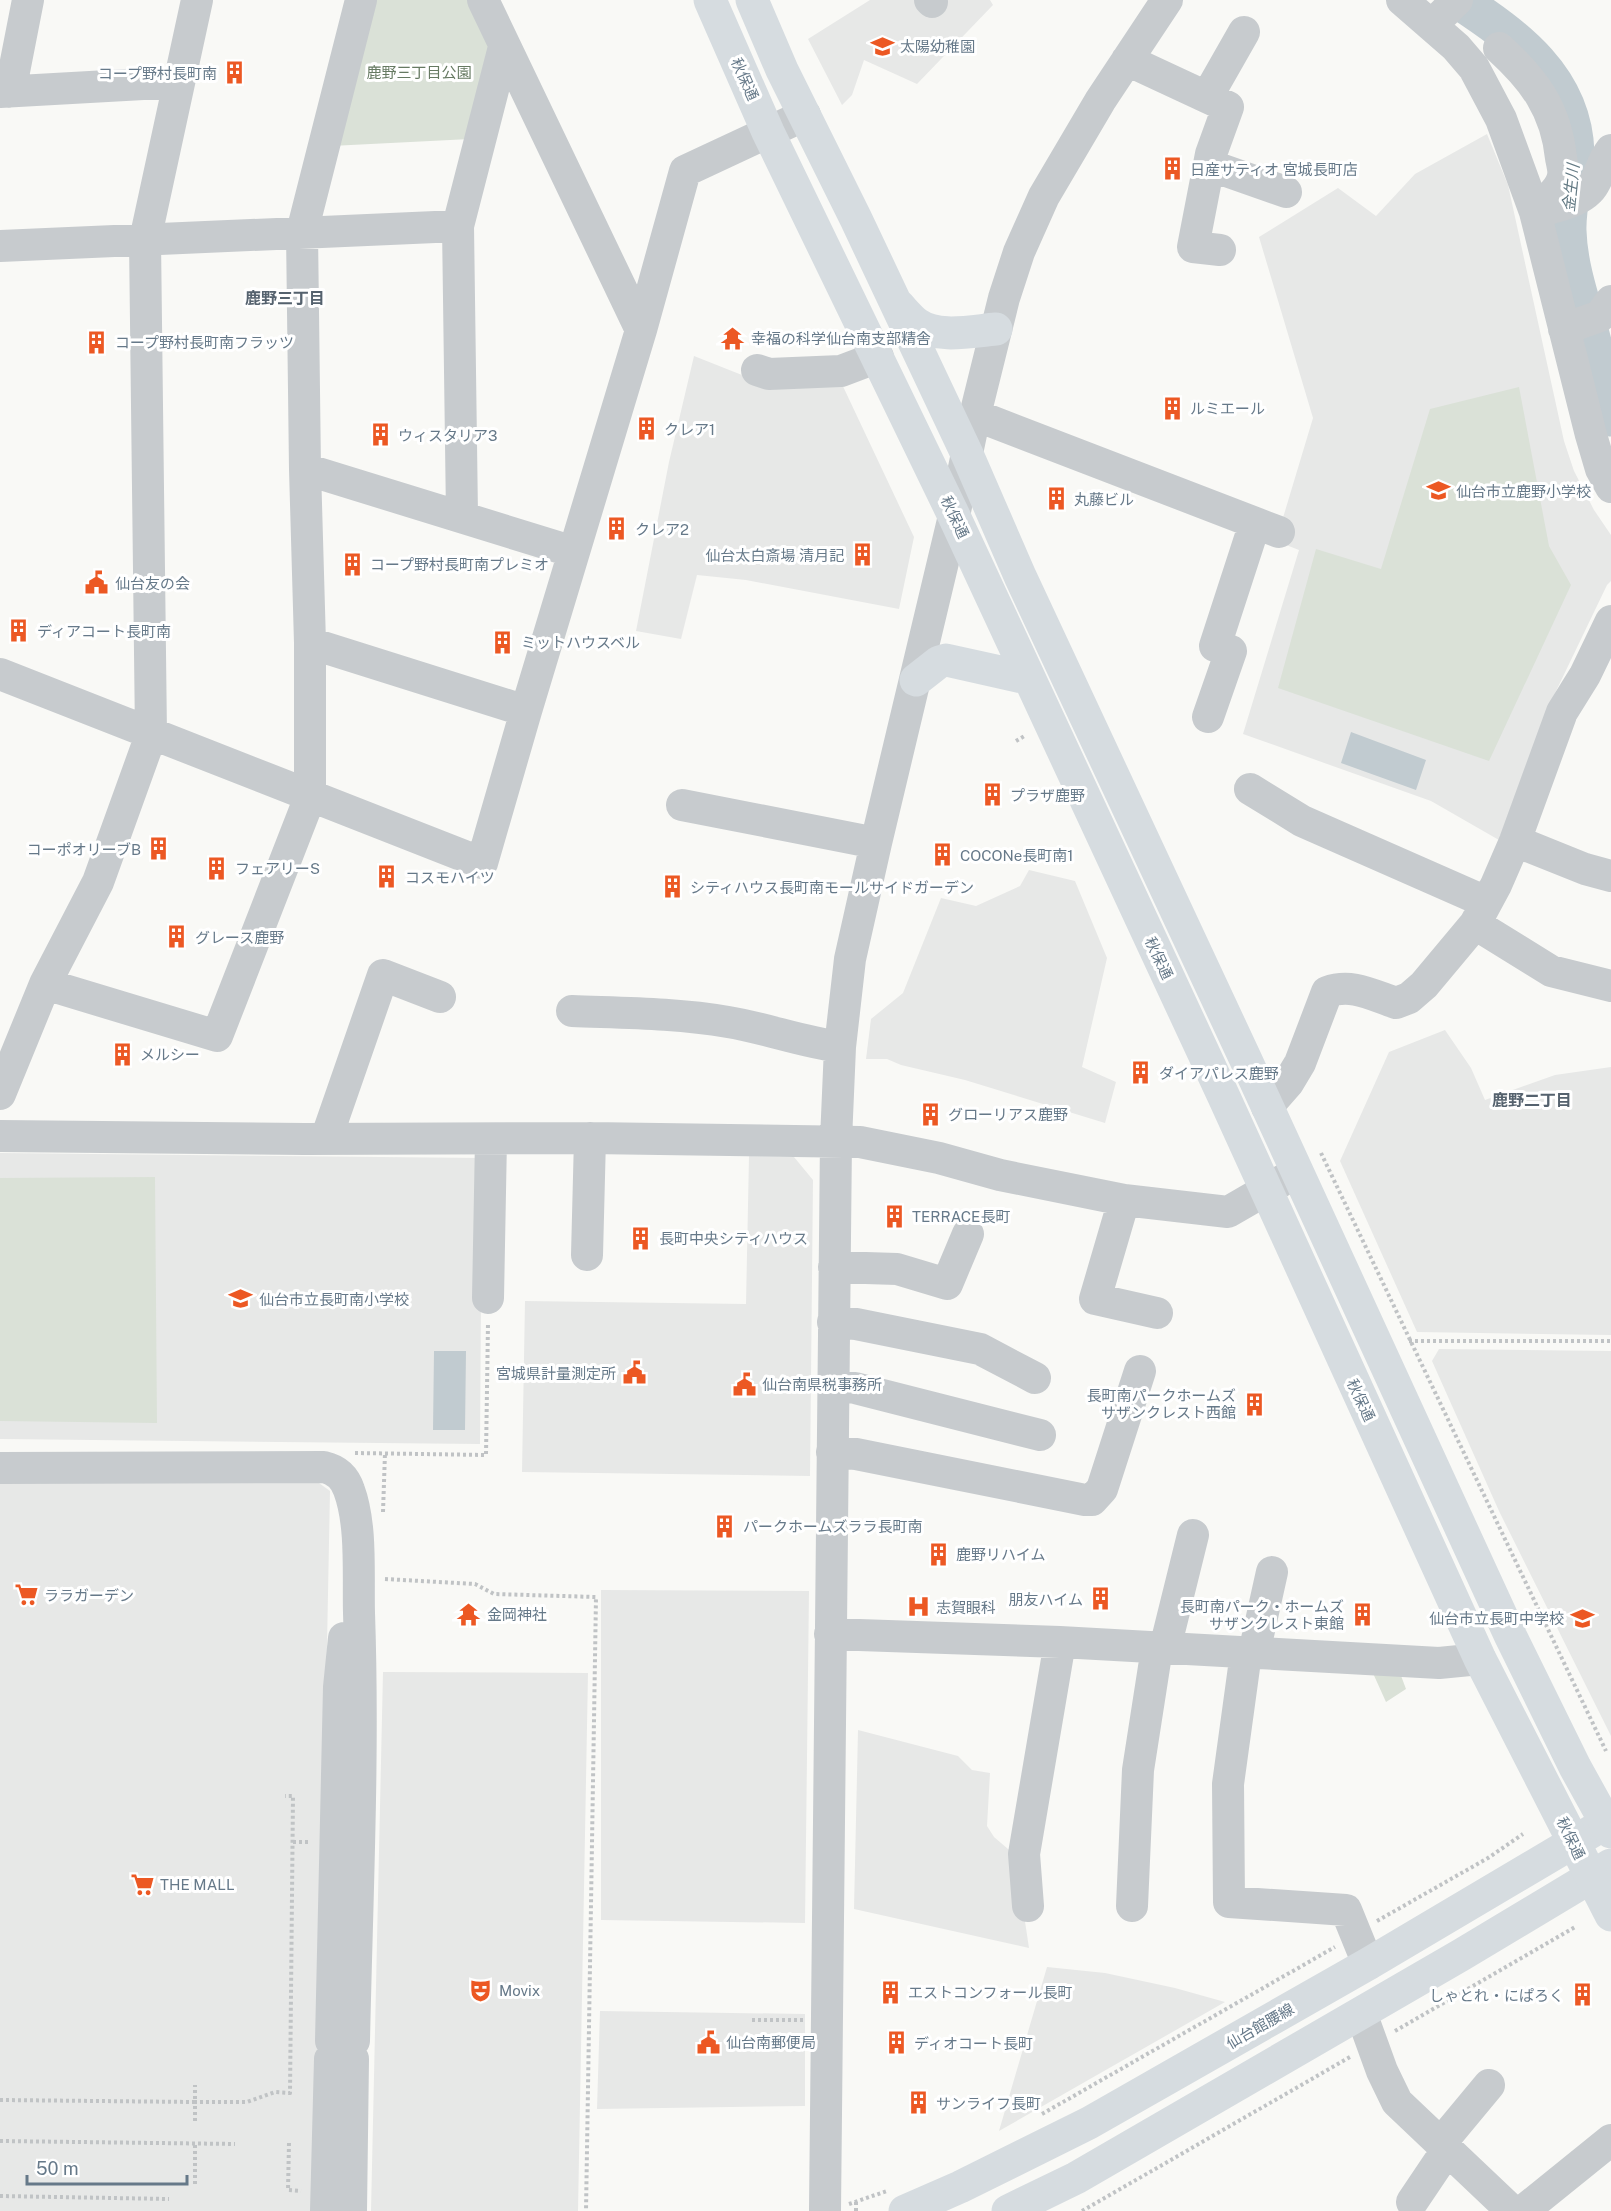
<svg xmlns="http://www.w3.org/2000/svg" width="1611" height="2211" font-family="'Public Sans','Noto Sans JP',sans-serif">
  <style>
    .built { fill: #e7e8e7 }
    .green { fill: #dae1d7 }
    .water { fill: #c1cbd0 }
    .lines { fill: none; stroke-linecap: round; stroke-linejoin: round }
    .river { stroke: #c1cbd0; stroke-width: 39 }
    .path { stroke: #c0c3c5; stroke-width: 4; stroke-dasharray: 3 3; stroke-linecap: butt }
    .minor { stroke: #c7cbce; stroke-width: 32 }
    .major { stroke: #d6dce0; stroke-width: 33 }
    .highway { stroke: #d6dce0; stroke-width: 33 }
    .labels { text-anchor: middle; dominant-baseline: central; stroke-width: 6; stroke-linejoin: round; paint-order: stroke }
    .poi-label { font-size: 15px; fill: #667989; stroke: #fff; text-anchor: start }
    .park-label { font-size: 15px; fill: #667a62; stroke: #fff }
    .street-label { font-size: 15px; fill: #667989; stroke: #fff }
    .water-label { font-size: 16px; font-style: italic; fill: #637a84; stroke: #fff }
    .neighbourhood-label { font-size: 16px; font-weight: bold; fill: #55626e; stroke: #fff }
  </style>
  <rect width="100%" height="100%" fill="#f9f9f6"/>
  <path class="built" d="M870,0H919L928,18L946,0H990L993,5L917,84L864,60L852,95L842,105L808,39Z
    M1487,134L1508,185L1564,441L1574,471L1594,510L1611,535V581L1607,585L1545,714L1499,840L1431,801L1243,734L1299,550L1276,541L1313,418L1259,237L1338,188L1376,216L1415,174Z
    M694,356L747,377L840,380L914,537L899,609L746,580L697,575L681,639L636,631L669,462Z
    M1029,870L1075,881L1107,958L1082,1067L1116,1082L1105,1123L965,1080L901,1065L887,1059H866L871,1019L903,993L941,898L976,906L1020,886Z
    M1445,1030L1471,1068L1485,1100L1555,1075L1611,1067V1335L1417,1332L1340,1161L1389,1052Z
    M0,1153L482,1158L480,1444L0,1439Z
    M749,1156L794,1157L813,1180L810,1476L522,1472L525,1301L746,1304Z
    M1439,1349L1611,1351V1736L1499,1511L1432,1361Z
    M151,1482L319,1483L330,1491L316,2211H0V1483Z
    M601,1590L809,1591L805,1923L601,1920Z
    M383,1672L588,1673L578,2211H371Z
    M858,1730L958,1756L972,1770L990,1773L987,1826L994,1837L1015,1855L1029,1948L854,1909Z
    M1047,1967L1105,1973L1175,1988L1225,2002L999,2131Z
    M600,2011L805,2014V2106L597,2109Z"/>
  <path class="green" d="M368,0H471L494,51L470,139L331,146Z
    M1519,387L1549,546L1571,585L1489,761L1278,688L1316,549L1381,569L1430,409Z
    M155,1177L157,1423L0,1421V1178Z
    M1372,1671L1400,1673L1406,1689L1386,1702Z"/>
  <path class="water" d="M1351,732L1426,760L1416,790L1341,763Z
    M434,1351H466L465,1430H433Z"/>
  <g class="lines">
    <path class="river" d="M1459,0C1515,37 1573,78 1575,153C1575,179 1566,205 1567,231C1568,267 1581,303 1591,338C1598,364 1603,391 1611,417"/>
    <path class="path" d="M1016,741L1026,735
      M1321,1153L1606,1751
      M1409,1341H1611
      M355,1453L486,1455L488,1323
      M383,1512L385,1453
      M385,1579L475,1584L494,1594L596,1597L586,2211
      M293,1842H311
      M1377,1921L1488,1858L1523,1834
      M752,2020H803
      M1395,2031L1575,1927
      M0,2100L195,2102V2085
      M1042,2114L1335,1947
      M195,2121V2102H247L275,2092L290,2093L293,1796H285
      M0,2141L235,2144
      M289,2143L288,2190L301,2191
      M195,2184V2143
      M0,2196L169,2199
      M849,2204L887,2191
      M856,2211V2202
      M1082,2211L1350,2057"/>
    <path class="minor" d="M483,0L641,330
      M930,0L932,2
      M1402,0L1456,47L1474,68L1501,119L1535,212L1591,435L1601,469L1611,487
      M1432,25L1457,0
      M1499,48C1534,80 1556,109 1561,158C1562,163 1564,171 1563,176C1561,190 1544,202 1535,212
      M1127,60L1228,107L1211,154L1193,247L1220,250
      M0,92L179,82
      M10,92L28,0
      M1207,97L1244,32
      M1209,165L1286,192
      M1539,211C1556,207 1585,201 1594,184C1601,172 1602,162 1611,150
      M0,246L458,226
      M1564,329L1600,316L1611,301
      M757,370L769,374L841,371L878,357
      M975,415L1279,532
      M305,469L574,552
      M462,516L458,226L504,47
      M310,643L526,711
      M0,674L482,863L526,711L641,330L685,171L805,115
      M1208,717L1231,651L1215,646L1255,523
      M1250,789L1302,821L1486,902
      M682,805L876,843
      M1515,841L1585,869L1611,876
      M1475,924L1551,971L1611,986
      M45,984L217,1036L310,797V643L305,469L302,232L361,0
      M572,1011C623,1013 677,1013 728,1022C765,1028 802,1042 840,1047
      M0,1094L45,984L98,882L151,735L145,240L197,0
      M1267,1107L1288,1083L1300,1063L1327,992C1352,983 1372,995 1396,1003L1409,998L1424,985L1475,924L1496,885L1515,841L1562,712L1585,675L1611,621
      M0,1136L305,1139L590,1138L860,1142L939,1158L1000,1175L1124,1200L1228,1212L1297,1172
      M326,1139L383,975L440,997
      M1124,1200L1095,1299L1157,1313
      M587,1255L590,1138
      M834,1267L897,1269L947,1284L968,1234
      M488,1298L491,1139
      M833,1322L856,1324L980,1349L1035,1378
      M833,1385L855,1388L1040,1435
      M832,1452L856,1454L1085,1500H1092L1102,1489L1140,1371
      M0,1468L324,1467C337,1470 345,1478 349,1490C362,1525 358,1575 359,1613C364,1755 357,1898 354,2041
      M830,1634L1060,1642L1439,1663L1480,1659
      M1165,1648L1193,1535
      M1246,1653L1228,1784L1229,1902L1346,1910L1368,1964
      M1254,1653L1272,1572
      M1028,1906L1024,1854L1060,1642
      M1132,1906L1138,1770L1157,1648
      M1361,2013L1382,2071L1397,2102L1512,2211
      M331,2041L339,1687L344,1638
      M1440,2144L1489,2085
      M1412,2202L1447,2150
      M326,2211L330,2059
      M351,2211L353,2059
      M825,2211L836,1140L840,1047L850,959L876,843L954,516L975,415L1004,298L1019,252L1044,196L1100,101L1167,0
      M1523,2211L1611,2140"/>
    <path class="major" d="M905,2211L960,2187L1089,2123L1368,1964L1606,1823
      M1008,2211L1076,2178L1461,1955L1611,1865"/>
    <path class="highway" d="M710,0L768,132L954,516L1224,1097L1480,1659L1611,1915
      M752,0L782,70L856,219L967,454L1020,576L1245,1058L1511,1637L1575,1767L1611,1832
      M897,304C903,310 910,319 917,324C938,339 972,331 996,329
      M916,680L939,662L946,660L1027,678"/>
  </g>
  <defs>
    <symbol id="school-bare" viewBox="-9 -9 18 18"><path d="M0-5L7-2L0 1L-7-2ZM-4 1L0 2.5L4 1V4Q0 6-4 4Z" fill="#ec5823" stroke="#fff" stroke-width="2.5" paint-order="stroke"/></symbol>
    <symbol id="building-bare" viewBox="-9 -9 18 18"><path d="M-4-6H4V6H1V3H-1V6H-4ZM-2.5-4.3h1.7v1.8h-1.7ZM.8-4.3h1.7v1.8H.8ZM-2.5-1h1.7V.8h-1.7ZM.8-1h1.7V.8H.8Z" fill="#ec5823" stroke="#fff" stroke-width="2.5" paint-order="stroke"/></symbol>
    <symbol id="temple-bare" viewBox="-9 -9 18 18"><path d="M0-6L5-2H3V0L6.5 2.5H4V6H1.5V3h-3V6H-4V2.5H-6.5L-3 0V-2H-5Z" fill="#ec5823" stroke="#fff" stroke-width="2.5" paint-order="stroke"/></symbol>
    <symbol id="civic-bare" viewBox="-9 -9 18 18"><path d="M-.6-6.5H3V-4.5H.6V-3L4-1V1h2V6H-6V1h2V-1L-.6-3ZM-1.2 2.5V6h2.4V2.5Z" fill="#ec5823" stroke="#fff" stroke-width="2.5" paint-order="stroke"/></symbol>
    <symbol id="supermarket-bare" viewBox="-9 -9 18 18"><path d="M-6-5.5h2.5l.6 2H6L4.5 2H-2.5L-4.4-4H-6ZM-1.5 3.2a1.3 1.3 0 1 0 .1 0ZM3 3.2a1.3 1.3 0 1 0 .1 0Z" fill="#ec5823" stroke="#fff" stroke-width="2.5" paint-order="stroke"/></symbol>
    <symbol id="hospital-bare" viewBox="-9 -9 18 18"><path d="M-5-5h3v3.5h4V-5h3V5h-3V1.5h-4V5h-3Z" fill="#ec5823" stroke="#fff" stroke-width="2.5" paint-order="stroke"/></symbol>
    <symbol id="theatre-bare" viewBox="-9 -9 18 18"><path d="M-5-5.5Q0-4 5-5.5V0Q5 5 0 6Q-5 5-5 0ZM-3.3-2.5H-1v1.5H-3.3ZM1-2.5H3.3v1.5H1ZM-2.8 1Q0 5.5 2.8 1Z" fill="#ec5823" stroke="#fff" stroke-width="2.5" paint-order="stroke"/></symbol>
  </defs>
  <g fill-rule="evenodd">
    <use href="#school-bare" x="866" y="30" width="33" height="33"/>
    <use href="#building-bare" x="218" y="56" width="33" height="33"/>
    <use href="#building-bare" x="1156" y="152" width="33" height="33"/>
    <use href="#temple-bare" x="716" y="322" width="33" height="33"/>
    <use href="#building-bare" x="80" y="326" width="33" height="33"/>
    <use href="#building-bare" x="1156" y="392" width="33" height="33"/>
    <use href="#building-bare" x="630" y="412" width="33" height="33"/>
    <use href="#building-bare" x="364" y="418" width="33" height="33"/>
    <use href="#school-bare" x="1422" y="474" width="33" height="33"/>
    <use href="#building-bare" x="1040" y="482" width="33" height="33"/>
    <use href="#building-bare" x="600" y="512" width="33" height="33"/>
    <use href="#building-bare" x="846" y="538" width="33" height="33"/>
    <use href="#building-bare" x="336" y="548" width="33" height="33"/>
    <use href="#civic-bare" x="80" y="566" width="33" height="33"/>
    <use href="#building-bare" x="2" y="614" width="33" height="33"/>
    <use href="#building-bare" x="486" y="626" width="33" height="33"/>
    <use href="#building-bare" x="976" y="778" width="33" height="33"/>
    <use href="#building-bare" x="142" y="832" width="33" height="33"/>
    <use href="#building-bare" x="926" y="838" width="33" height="33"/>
    <use href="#building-bare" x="200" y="852" width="33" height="33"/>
    <use href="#building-bare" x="370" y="860" width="33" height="33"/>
    <use href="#building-bare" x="656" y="870" width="33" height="33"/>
    <use href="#building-bare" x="160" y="920" width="33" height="33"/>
    <use href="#building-bare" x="106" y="1038" width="33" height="33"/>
    <use href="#building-bare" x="1124" y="1056" width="33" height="33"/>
    <use href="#building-bare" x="914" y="1098" width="33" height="33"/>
    <use href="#building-bare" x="878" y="1200" width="33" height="33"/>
    <use href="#building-bare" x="624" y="1222" width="33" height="33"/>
    <use href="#school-bare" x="224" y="1282" width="33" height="33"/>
    <use href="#civic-bare" x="618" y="1356" width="33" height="33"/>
    <use href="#civic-bare" x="728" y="1368" width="33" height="33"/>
    <use href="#building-bare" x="1238" y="1388" width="33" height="33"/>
    <use href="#building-bare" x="708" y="1510" width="33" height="33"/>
    <use href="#building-bare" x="922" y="1538" width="33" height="33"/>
    <use href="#supermarket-bare" x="10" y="1578" width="33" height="33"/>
    <use href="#building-bare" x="1084" y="1582" width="33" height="33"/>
    <use href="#hospital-bare" x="902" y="1590" width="33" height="33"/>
    <use href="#temple-bare" x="452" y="1598" width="33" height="33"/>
    <use href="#building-bare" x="1346" y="1598" width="33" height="33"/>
    <use href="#school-bare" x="1566" y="1602" width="33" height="33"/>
    <use href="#supermarket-bare" x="126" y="1868" width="33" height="33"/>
    <use href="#theatre-bare" x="464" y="1974" width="33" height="33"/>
    <use href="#building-bare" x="874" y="1976" width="33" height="33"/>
    <use href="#building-bare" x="1566" y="1978" width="33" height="33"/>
    <use href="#civic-bare" x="692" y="2026" width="33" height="33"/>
    <use href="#building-bare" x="880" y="2026" width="33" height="33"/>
    <use href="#building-bare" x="902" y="2086" width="33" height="33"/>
  </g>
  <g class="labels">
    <g class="poi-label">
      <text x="900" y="46">太陽幼稚園</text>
      <text x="217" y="73" text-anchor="end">コープ野村長町南</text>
      <text x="1190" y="169">日産サティオ 宮城長町店</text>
      <text x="751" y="338">幸福の科学仙台南支部精舎</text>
      <text x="115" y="342">コープ野村長町南フラッツ</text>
      <text x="1190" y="408">ルミエール</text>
      <text x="664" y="429">クレア1</text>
      <text x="398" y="435">ウィスタリア3</text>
      <text x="1456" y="491">仙台市立鹿野小学校</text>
      <text x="1074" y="499">丸藤ビル</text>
      <text x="635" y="529">クレア2</text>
      <text x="844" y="555" text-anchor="end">仙台太白斎場 清月記</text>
      <text x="370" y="564">コープ野村長町南プレミオ</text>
      <text x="115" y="583">仙台友の会</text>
      <text x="37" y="631">ディアコート長町南</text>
      <text x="521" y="642">ミットハウスベル</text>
      <text x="1010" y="795">プラザ鹿野</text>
      <text x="141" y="849" text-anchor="end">コーポオリーブB</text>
      <text x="960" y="855">COCONe長町南1</text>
      <text x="235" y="868">フェアリーS</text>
      <text x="405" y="877">コスモハイツ</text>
      <text x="690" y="887">シティハウス長町南モールサイドガーデン</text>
      <text x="195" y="937">グレース鹿野</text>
      <text x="140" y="1054">メルシー</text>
      <text x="1159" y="1073">ダイアパレス鹿野</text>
      <text x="948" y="1114">グローリアス鹿野</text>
      <text x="912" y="1216">TERRACE長町</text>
      <text x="659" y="1238">長町中央シティハウス</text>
      <text x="259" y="1299">仙台市立長町南小学校</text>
      <text x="616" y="1373" text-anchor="end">宮城県計量測定所</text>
      <text x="762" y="1384">仙台南県税事務所</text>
      <text x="1236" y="1395" text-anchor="end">長町南パークホームズ<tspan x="1236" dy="17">サザンクレスト西館</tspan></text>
      <text x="743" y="1526">パークホームズララ長町南</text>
      <text x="956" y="1554">鹿野リハイム</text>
      <text x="44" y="1595">ララガーデン</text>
      <text x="1083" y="1599" text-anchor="end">朋友ハイム</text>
      <text x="1344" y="1606" text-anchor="end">長町南パーク・ホームズ<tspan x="1344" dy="17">サザンクレスト東館</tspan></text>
      <text x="936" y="1607">志賀眼科</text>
      <text x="487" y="1614">金岡神社</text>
      <text x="1564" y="1618" text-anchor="end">仙台市立長町中学校</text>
      <text x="160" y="1884">THE MALL</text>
      <text x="499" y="1990">Movix</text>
      <text x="908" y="1992">エストコンフォール長町</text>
      <text x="1564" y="1995" text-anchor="end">しゃとれ・にぱろく</text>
      <text x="726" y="2042">仙台南郵便局</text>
      <text x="914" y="2043">ディオコート長町</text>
      <text x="936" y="2103">サンライフ長町</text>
    </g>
    <g class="park-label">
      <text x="419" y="72">鹿野三丁目公園</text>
    </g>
    <g class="street-label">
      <text transform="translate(745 79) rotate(66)">秋保通</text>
      <text transform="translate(955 517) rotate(65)">秋保通</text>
      <text transform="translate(1159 958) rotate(65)">秋保通</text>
      <text transform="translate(1361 1400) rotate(65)">秋保通</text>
      <text transform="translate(1571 1838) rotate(64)">秋保通</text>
      <text transform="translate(1260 2026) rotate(-30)">仙台館腰線</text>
    </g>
    <g class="water-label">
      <text transform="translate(1571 188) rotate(-84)">金生川</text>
    </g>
    <g class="neighbourhood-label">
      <text x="285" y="298">鹿野三丁目</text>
      <text x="1532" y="1100">鹿野二丁目</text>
    </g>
  </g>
  <path d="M27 2175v9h160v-9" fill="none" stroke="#667989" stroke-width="3"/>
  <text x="36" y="2175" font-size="18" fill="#667989" stroke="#ffffff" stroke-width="4.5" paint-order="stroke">50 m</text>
</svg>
